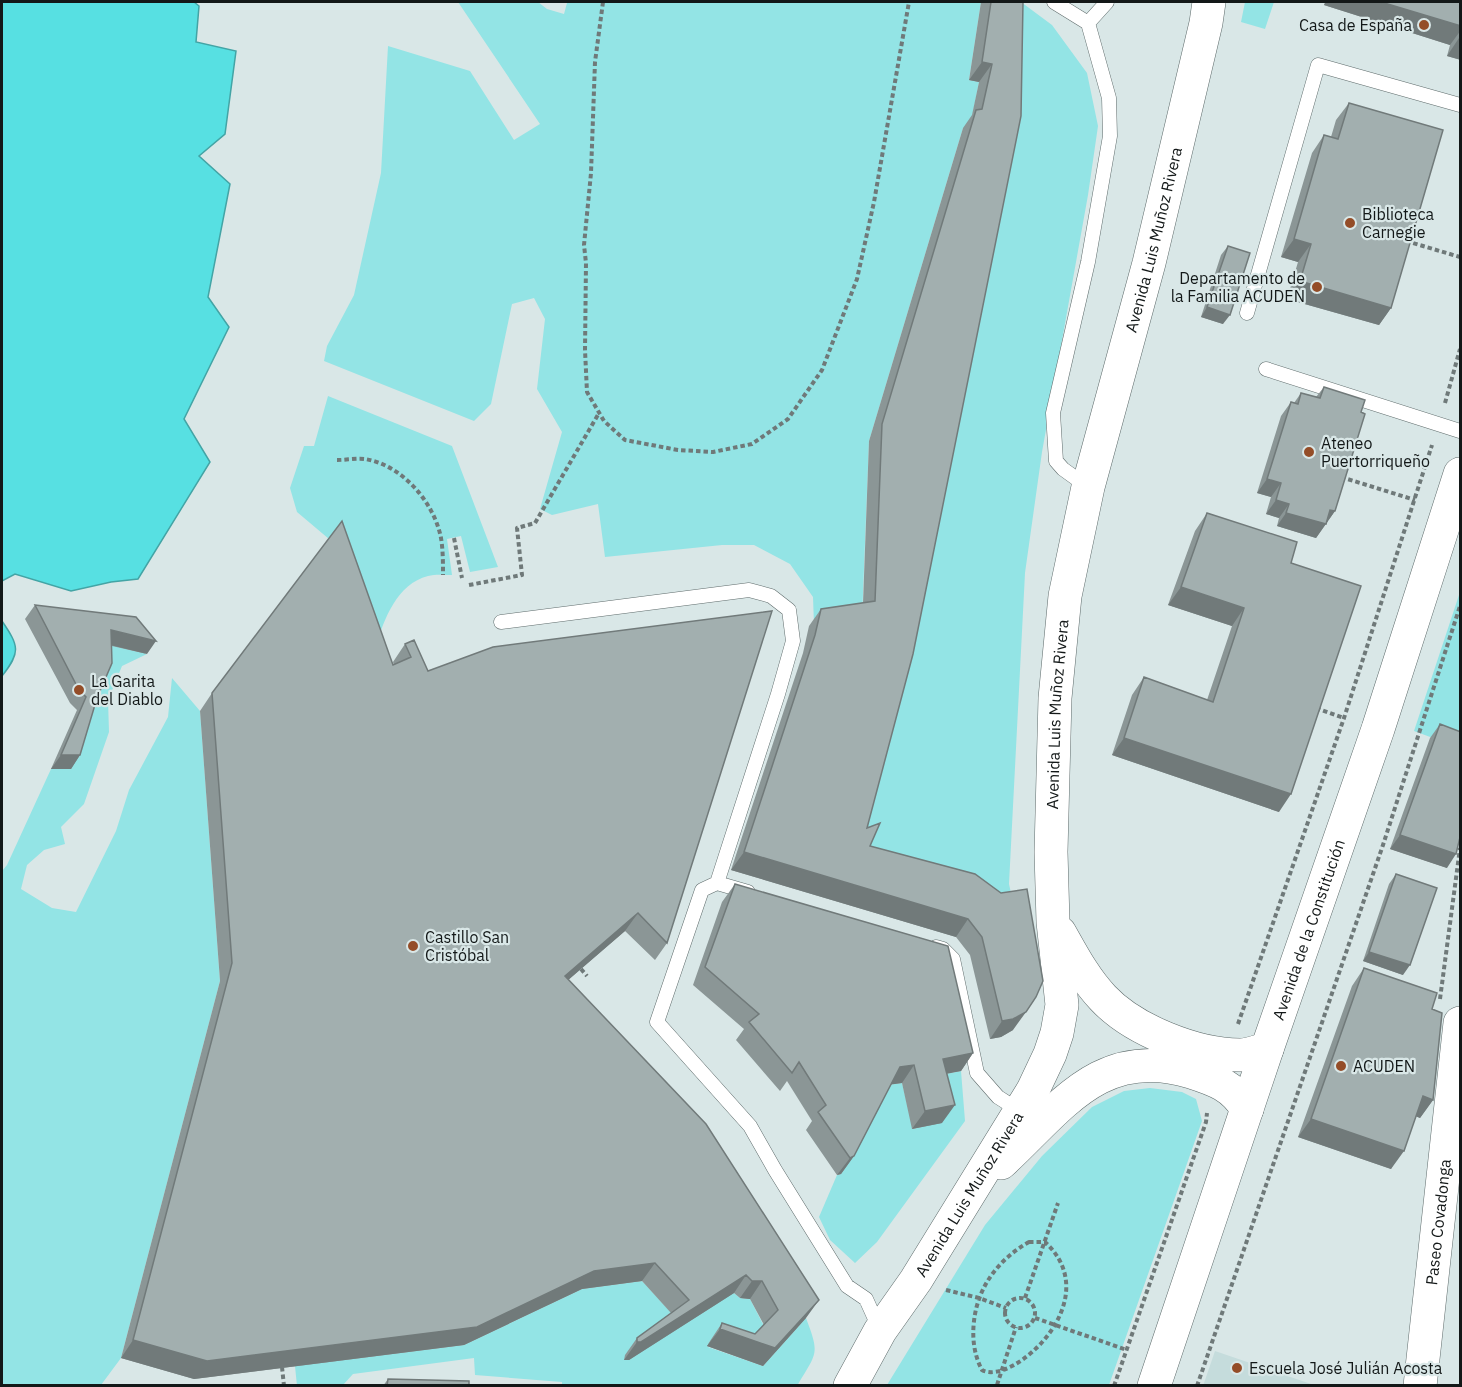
<svg xmlns="http://www.w3.org/2000/svg" width="1462" height="1387" font-family="'IBM Plex Sans',sans-serif">
  <style>
    .built { fill: #c5dcdc }
    .green { fill: #93e4e5 }
    .water { fill: #57e0e2; stroke: #43a4a5; stroke-width: 1.5 }
    .lines { fill: none; stroke-linecap: round; stroke-linejoin: round }
    .service-casing { stroke: #5f6c6c; stroke-width: 15 }
    .tertiary-casing { stroke: #5f6c6c; stroke-width: 34 }
    .primary-casing { stroke: #5f6c6c; stroke-width: 34 }
    .path { stroke: #6f7979; stroke-width: 4; stroke-dasharray: 4.5 3; stroke-linecap: butt }
    .service { stroke: #fff; stroke-width: 14 }
    .tertiary { stroke: #fff; stroke-width: 33 }
    .primary { stroke: #fff; stroke-width: 33 }
    .wall { fill: #8b9696 }
    .shaded-wall { fill: #717a7a }
    .building { fill: #a2afaf; stroke: #717a7a; stroke-width: 1.5 }
    .poi-dot { fill: #944d28; stroke: #d9e7e7; stroke-width: 2 }
    .labels { text-anchor: middle; dominant-baseline: central; stroke-width: 4.5; stroke-linejoin: round; paint-order: stroke }
    .poi-label { font-size: 16px; fill: #131818; stroke: #d9e7e7; text-anchor: start }
    .street-label { font-size: 16px; fill: #131818; stroke: #d9e7e7 }
  </style>
  <rect width="100%" height="100%" fill="#d9e7e7"/>
  <path class="built" d="M1215,1351L1314,1385L1203,1386Z"/>
  <path class="green" d="M458,2H538L547,9L564,14L567,3L562,2H981L969,80L979,82L970,127L963,128L869,441L862,619L814,625L813,597L790,564L754,545H722L605,557L598,504L552,515L540,509L562,432L537,389L545,319L534,298L512,304L491,404L474,421L324,361L327,346L354,295L381,173L388,46L470,71L514,140L540,124Z
    M1021,2L1052,25L1087,73L1098,126L1088,195L1042,452L1025,573L1009,884L1014,907L854,845Z
    M1245,2H1274L1265,29L1241,22Z
    M328,396L452,446L498,567L470,572L461,536L447,539L452,575C445,575 435,574 428,576C397,584 384,619 376,646L329,539L297,512L290,488L304,446H314Z
    M1460,592V748L1414,731Z
    M102,643L147,654L122,666L108,700L109,732L84,804L61,827L65,844L44,850L27,865L21,889L52,908L76,912L116,831L129,790L168,717L172,678L200,711L220,981L121,1358L101,1385L2,1386V871L7,865L51,769H71Z
    M961,1071L965,1121L877,1242L855,1263L830,1240L819,1217L837,1175L841,1174L888,1085L902,1083L913,1129L942,1122L931,1077Z
    M1150,1088L1182,1092L1196,1099L1202,1121L1109,1385H887L985,1225L1042,1156L1092,1107L1124,1091Z
    M642,1281L676,1318L734,1293L740,1298L750,1299L765,1328L742,1352L710,1341L708,1347L763,1366L806,1318C820,1355 817,1352 797,1386L562,1385V1382L475,1375L474,1358L353,1374L343,1385L297,1386L295,1366L464,1345L582,1289Z"/>
  <path class="water" d="M2,2H194L199,6L196,42L236,51L225,134L199,156L230,184L208,297L229,327L184,419L210,462L138,579L111,582L71,591L15,574L2,581Z
    M2,621C19,646 21,652 2,676Z"/>
  <g class="lines">
    <defs>
      <path id="service" d="M1054,2L1088,23
        M1247,313L1318,65L1460,105
        M1266,369L1460,431
        M1088,487L1063,469L1056,461L1053,413L1088,262L1110,136L1109,98L1088,23L1107,2
        M501,622L749,590L771,596L789,610L793,641L778,694L717,883
        M748,892L717,883L702,890L657,1022L750,1126L775,1170L847,1286L866,1299L880,1330
        M936,947L943,949L953,959L977,1073L998,1097L1020,1111"/>
      <g id="tertiary">
        <path id="s1" d="M1420,1386L1460,1023"/>
      </g>
      <g id="primary">
        <path d="M1060,933C1073,956 1085,979 1103,998C1133,1030 1196,1055 1240,1055C1249,1055 1258,1051 1267,1049"/>
        <path d="M1001,1163C1060,1109 1100,1044 1191,1072C1216,1080 1233,1086 1247,1109"/>
        <path id="s2" d="M850,1386L880,1331L916,1280L1033,1090L1050,1054L1057,1033L1062,1005L1053,922L1051,852L1055,698L1065,596L1088,487L1149,263L1206,23L1209,2"/>
        <path id="s3" d="M1154,1386L1267,1049L1378,729L1460,474"/>
      </g>
    </defs>
    <use href="#service" class="service-casing"/>
    <use href="#tertiary" class="tertiary-casing"/>
    <use href="#primary" class="primary-casing"/>
    <path class="path" d="M603,2L595,62L591,173L584,245L586,263L585,350L587,392L604,421L625,440L678,450L713,452L752,444L788,419L822,370L857,279L874,202L909,2
      M1406,241L1460,257
      M1445,403L1460,349
      M337,460C346,460 357,458 365,459C402,465 434,502 441,538C443,550 443,563 443,575
      M1341,477L1415,500
      M454,538L462,578
      M469,585L522,575L517,528L535,523L599,413
      M1316,708L1344,718
      M581,969L587,976
      M1440,999L1460,848
      M1238,1024L1344,718L1432,445
      M1029,1242H1045C1109,1301 1011,1387 982,1370C974,1355 972,1338 974,1321C978,1286 999,1259 1029,1242Z
      M946,1290L979,1298L1006,1308
      M1025,1298L1058,1203
      M1005 1313a15 15 0 1 1 30 0a15 15 0 1 1-30 0Z
      M1035,1318L1127,1350
      M282,1367L284,1386
      M997,1385L1016,1327
      M1114,1386L1206,1122L1207,1113
      M1197,1386L1383,845L1460,606"/>
    <use href="#service" class="service"/>
    <use href="#tertiary" class="tertiary"/>
    <use href="#primary" class="primary"/>
  </g>
  <path class="wall" d="M981,2H1023L867,828L870,846L975,874L1013,1030L1001,1037L990,1039L970,955L956,937L731,870L803,653L809,626L821,609L863,603L869,441L963,128L972,115L979,82L969,80Z
    M1325,2H1461V60L1447,56L1450,45L1324,5Z
    M1349,103L1391,308L1379,325L1287,299L1298,262L1281,257L1312,153L1324,135L1331,137L1336,120Z
    M1228,246L1223,324L1201,317L1221,255Z
    M1324,387L1361,412L1335,511L1316,538L1277,526L1279,518L1266,514L1271,497L1257,493L1281,416L1291,402L1294,403L1301,393L1316,397Z
    M1207,513L1291,563L1279,812L1112,755L1132,695L1144,677L1207,700L1232,626L1168,605L1195,531Z
    M35,605L147,654L112,646L80,755L71,769H51L77,710L70,703L25,619Z
    M405,644L667,943L655,960L625,931L568,980L806,1318L763,1366L707,1346L710,1341L722,1323L755,1334L764,1325L750,1299L740,1298L734,1293L629,1360H624L625,1355L637,1338L671,1313L642,1281L582,1289L464,1345L194,1379L121,1358L220,981L200,711L212,693L393,665H394L393,662Z
    M1440,724L1447,868L1390,849L1430,738Z
    M1396,874L1403,975L1363,961L1389,884Z
    M735,884L973,1053L961,1071L947,1073L942,1123L912,1129L902,1083L891,1084L854,1156L841,1174L837,1175L806,1130L812,1121L787,1081L780,1091L736,1040L744,1029L693,985L722,902Z
    M1364,968L1432,1009L1433,1100L1420,1118L1416,1116L1391,1169L1298,1137L1352,986Z
    M388,1379L469,1386H383Z"/>
  <path class="shaded-wall" d="M1326,2H1381L1461,26V30L1450,45L1324,5Z
    M1459,38L1461,39V60L1447,56Z
    M982,62L992,64L979,82L969,80Z
    M1294,239L1311,244L1298,262L1281,257Z
    M1300,281L1391,308L1379,325L1287,299Z
    M1207,307L1230,315L1223,324L1201,317Z
    M1267,479L1281,483L1271,497L1257,493Z
    M1276,500L1289,504L1279,518L1266,514Z
    M1330,510L1335,511L1316,538L1277,526L1286,513Z
    M1181,587L1244,608L1232,626L1168,605Z
    M111,630L156,641L147,654L102,643Z
    M1124,738L1291,794L1279,812L1112,755Z
    M61,755H80L71,769H51Z
    M1400,835L1456,854L1447,868L1390,849Z
    M744,852L968,919L956,937L731,870Z
    M638,913L625,931L552,994L565,976Z
    M1369,952L1410,965L1403,975L1363,961Z
    M1026,1012L1013,1030L1001,1037L990,1039L1002,1021Z
    M973,1053L961,1071L931,1077L943,1059Z
    M914,1065L902,1083L888,1085L900,1067Z
    M1423,1096L1433,1100L1420,1118L1410,1114Z
    M955,1105L942,1123L912,1129L925,1111Z
    M1311,1119L1404,1151L1391,1169L1298,1137Z
    M854,1156L841,1174L837,1175L850,1158Z
    M655,1263L642,1281L582,1289L464,1345L194,1379L121,1358L133,1340L594,1271Z
    M746,1275L734,1293L629,1360H624L637,1342Z
    M752,1281H762L750,1299L740,1298Z
    M819,1300L806,1318L763,1366L707,1346L720,1329L775,1348Z"/>
  <path class="building" d="M991,2H1023L1021,116L913,654L867,828L880,823L870,846L975,874L1001,893L1027,889L1043,981L1036,997L1026,1012L1013,1019L1002,1021L982,937L968,919L744,852L815,635L821,609L875,601L882,424L976,110L982,109L992,64L982,62Z
    M1381,2H1461V26Z
    M1349,103L1443,130L1391,308L1300,281L1311,244L1294,239L1324,135L1338,139Z
    M1228,246L1250,253L1230,315L1207,307Z
    M1324,387L1365,400L1361,412L1365,414L1335,511L1330,510L1326,524L1286,513L1289,504L1276,500L1281,483L1267,479L1291,402L1298,404L1301,393L1320,398Z
    M1207,513L1297,542L1291,563L1361,586L1291,794L1124,738L1144,677L1213,702L1244,608L1181,587Z
    M342,521L393,665L411,657L405,644L414,640L428,671L493,647L772,611L667,943L638,913L565,976L706,1124L819,1300L775,1348L720,1329L722,1323L755,1334L778,1310L762,1281H752L746,1275L641,1342H637V1338L689,1300L655,1263L594,1271L477,1327L207,1361L133,1340L232,963L212,693Z
    M35,605L136,617L156,641L111,630L112,663L97,698L80,755H61L86,697L79,690Z
    M1440,724L1461,732V833L1456,854L1400,835Z
    M1396,874L1437,888L1410,965L1369,952Z
    M735,884L948,946L973,1053L943,1059L955,1105L925,1111L914,1065L900,1067L854,1156L850,1158L818,1112L826,1105L799,1062L792,1073L749,1022L759,1014L705,967Z
    M1364,968L1437,993L1432,1009L1442,1013L1433,1100L1423,1096L1404,1151L1311,1119Z
    M388,1379L469,1381V1386H387Z"/>
  <g class="poi-dot">
    <circle cx="1424" cy="25" r="6"/>
    <circle cx="1350" cy="223" r="6"/>
    <circle cx="1317" cy="287" r="6"/>
    <circle cx="1309" cy="452" r="6"/>
    <circle cx="79" cy="690" r="6"/>
    <circle cx="413" cy="946" r="6"/>
    <circle cx="1341" cy="1066" r="6"/>
    <circle cx="1237" cy="1368" r="6"/>
  </g>
  <g class="labels">
    <g class="poi-label">
      <text x="1412" y="25" text-anchor="end">Casa de España</text>
      <text x="1362" y="214">Biblioteca<tspan x="1362" dy="18">Carnegie</tspan></text>
      <text x="1305" y="278" text-anchor="end">Departamento de<tspan x="1305" dy="18">la Familia ACUDEN</tspan></text>
      <text x="1321" y="443">Ateneo<tspan x="1321" dy="18">Puertorriqueño</tspan></text>
      <text x="91" y="681">La Garita<tspan x="91" dy="18">del Diablo</tspan></text>
      <text x="425" y="937">Castillo San<tspan x="425" dy="18">Cristóbal</tspan></text>
      <text x="1353" y="1066">ACUDEN</text>
      <text x="1249" y="1368">Escuela José Julián Acosta</text>
    </g>
    <g class="street-label">
      <text stroke="none"><textPath href="#s2" startOffset="1216">Avenida Luis Muñoz Rivera</textPath></text>
      <text stroke="none"><textPath href="#s2" startOffset="730">Avenida Luis Muñoz Rivera</textPath></text>
      <text stroke="none"><textPath href="#s3" startOffset="482">Avenida de la Constitución</textPath></text>
      <text stroke="none"><textPath href="#s2" startOffset="226">Avenida Luis Muñoz Rivera</textPath></text>
      <text stroke="none"><textPath href="#s1" startOffset="165">Paseo Covadonga</textPath></text>
    </g>
  </g>
  <rect width="1462" height="1387" fill="none" stroke="#131818" stroke-width="6"/>
</svg>
